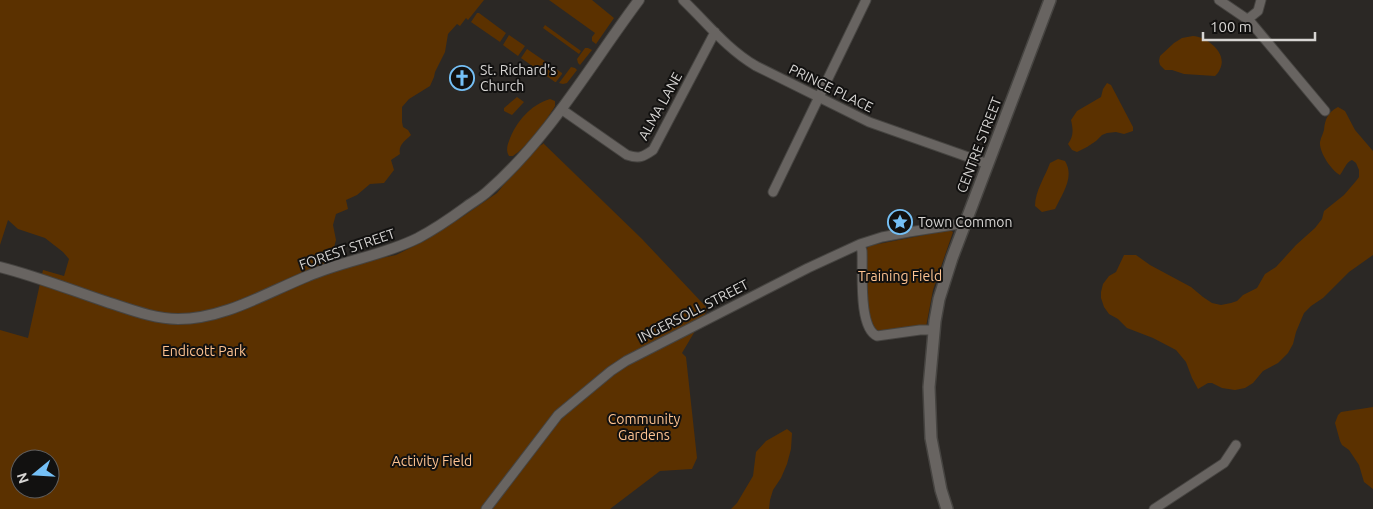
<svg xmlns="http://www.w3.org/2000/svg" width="1373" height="509" font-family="Ubuntu,sans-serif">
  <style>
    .green { fill: #5b3100; fill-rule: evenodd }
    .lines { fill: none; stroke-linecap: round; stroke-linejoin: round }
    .minor-casing { stroke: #464441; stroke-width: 11 }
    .tertiary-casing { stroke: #464441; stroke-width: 12 }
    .secondary-casing { stroke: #464441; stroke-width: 14 }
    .minor { stroke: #686461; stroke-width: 9 }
    .tertiary { stroke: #686461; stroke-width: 10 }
    .secondary { stroke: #686461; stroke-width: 11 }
    .labels { text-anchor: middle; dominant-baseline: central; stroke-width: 4; stroke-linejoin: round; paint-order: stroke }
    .poi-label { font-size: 14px; fill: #d7d5d3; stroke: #121110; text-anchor: start }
    .street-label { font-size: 14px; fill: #d7d5d3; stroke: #121110 }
    .park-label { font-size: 14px; fill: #fec391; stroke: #121110 }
  </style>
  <rect width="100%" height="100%" fill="#2b2825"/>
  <path class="green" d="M0,0H484L468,20L466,18L460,26L457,24L448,34L445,52L435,72L434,77L430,86L409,99L402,107V122L403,127L408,130L411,135C405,141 398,145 400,154L391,160L394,170L384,183L370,184L357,195L346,200L348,209L336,214L333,225L336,240L333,251L339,267L396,255L426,240L465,215L497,193L532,150L543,144V143L642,239L708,309L682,353L686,357L697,458L692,469L660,471L610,509H0V330L28,338L43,270L64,276L69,259L63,252L45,238L18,229L8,220L0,245ZM20,459H50V489H20Z
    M549,0H592L614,18L596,44L592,41V37L595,33Z
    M477,13H479L506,33L500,42L471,22Z
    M545,25L581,51L579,54L543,28Z
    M509,35L525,46L518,56L503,45Z
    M1193,36C1207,37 1228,53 1220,69C1219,72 1217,74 1215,76L1184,74L1172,70H1165L1160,65L1159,61L1160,56L1174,43L1182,38Z
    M585,48H588L592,50L580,65L578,63L577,59Z
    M527,49L562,73V74L556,82H555L521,58Z
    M571,67L575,68L577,70L567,83L563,84L559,83Z
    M1107,83L1111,85L1133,127V131L1124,134L1116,132L1107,133L1102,135L1096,141L1087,147L1077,152L1072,150L1068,144C1074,136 1073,129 1071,120L1077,111L1101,97L1103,89Z
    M517,97L524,102L512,115L504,111V108Z
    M550,99L555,101V106C546,121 527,147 513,156H509C506,151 507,146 509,141C516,122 530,105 550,99Z
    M1338,107L1345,111L1355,130L1373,151V255L1349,272L1323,298L1311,306L1304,313L1296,332L1293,344L1288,353L1278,363L1263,371L1253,383L1245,388L1235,390L1222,388L1212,383H1208L1198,389L1192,378L1186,362L1176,350L1153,338L1127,328L1118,319L1109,314L1104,307L1101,298V292L1103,284L1109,276L1116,272L1124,255H1136L1150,265L1191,287L1203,297L1212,303L1221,305L1231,303L1237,301L1243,295L1257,288L1265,274L1276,267L1296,245L1315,228L1322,219L1324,211L1344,195L1356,181L1359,177V170L1356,163L1352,160C1346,162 1344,170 1340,175C1331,170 1319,152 1320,142C1321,137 1323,134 1324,130C1325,119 1328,112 1338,107Z
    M1058,159L1065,161C1075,177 1062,194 1055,209L1042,212L1035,206C1035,191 1045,177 1050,163Z
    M950,230L953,232L933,290L926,327L876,332L866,312L865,254L868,246Z
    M1373,407V489L1364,482L1359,465L1349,450L1342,445L1340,441L1335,423L1338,415L1341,412Z
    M787,429L792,433L791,449L787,464L781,478L773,490L770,500L769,509H731L737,503L753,476L756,452L766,441Z"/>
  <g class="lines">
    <defs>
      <path id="minor" d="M683,0C707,23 727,49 756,66L869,122L988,164
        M1219,0L1244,17L1248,19L1258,11L1261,0
        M1248,19L1325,111
        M561,109L627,155C639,159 643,157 653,150L715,32
        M773,192L866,0
        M860,244L862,251C863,270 858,328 877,336L920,330H934
        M486,509L558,415L611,371L626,361L808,268L860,244L882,237L909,232L966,223
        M1154,509L1224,463L1236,445"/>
      <path id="tertiary" d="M0,267C36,276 71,290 107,302C129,309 154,319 178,319C224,319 266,293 308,276C345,260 382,256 418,238C435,229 451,218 466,207C474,201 482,197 488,191C549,138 591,64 639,0"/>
      <path id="secondary" d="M947,509L941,490L931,438L929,387L935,321L939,299L952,258L1050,0"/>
    </defs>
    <use href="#minor" class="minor-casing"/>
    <use href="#tertiary" class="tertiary-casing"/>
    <use href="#secondary" class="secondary-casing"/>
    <use href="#minor" class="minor"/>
    <use href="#tertiary" class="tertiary"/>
    <use href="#secondary" class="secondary"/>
  </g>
  <defs>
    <symbol id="church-ring" viewBox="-11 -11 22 22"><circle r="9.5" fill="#121110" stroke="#75c0f6" stroke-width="1.5"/><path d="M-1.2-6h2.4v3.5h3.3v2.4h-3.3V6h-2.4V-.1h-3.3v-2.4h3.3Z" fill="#75c0f6"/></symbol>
    <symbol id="sight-ring" viewBox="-11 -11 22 22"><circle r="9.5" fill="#121110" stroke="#75c0f6" stroke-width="1.5"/><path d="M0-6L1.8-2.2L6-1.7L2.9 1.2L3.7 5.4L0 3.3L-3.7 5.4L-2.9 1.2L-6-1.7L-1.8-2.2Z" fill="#75c0f6"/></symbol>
  </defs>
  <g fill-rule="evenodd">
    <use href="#church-ring" x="448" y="64" width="28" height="28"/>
    <use href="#sight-ring" x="886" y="208" width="28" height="28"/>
  </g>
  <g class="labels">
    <g class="poi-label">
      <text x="480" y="70">St. Richard's<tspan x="480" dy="16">Church</tspan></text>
      <text x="918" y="222">Town Common</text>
    </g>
    <g class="street-label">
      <text transform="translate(831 88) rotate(26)">PRINCE PLACE</text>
      <text transform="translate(660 106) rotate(-61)">ALMA LANE</text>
      <text transform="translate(979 145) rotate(-69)">CENTRE STREET</text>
      <text transform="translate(347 249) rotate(-19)">FOREST STREET</text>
      <text transform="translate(693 311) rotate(-27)">INGERSOLL STREET</text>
    </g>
    <g class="park-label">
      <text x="900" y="276">Training Field</text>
      <text x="204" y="351">Endicott Park</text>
      <text x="644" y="419">Community<tspan x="644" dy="16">Gardens</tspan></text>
      <text x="432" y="461">Activity Field</text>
    </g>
  </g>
  <g transform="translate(35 474) rotate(252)"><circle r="24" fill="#121110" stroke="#615f5e"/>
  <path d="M0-4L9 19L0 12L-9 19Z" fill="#75c0f6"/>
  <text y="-8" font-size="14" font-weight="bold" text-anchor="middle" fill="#d7d5d3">N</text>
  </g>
  <path d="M1203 32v8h112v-8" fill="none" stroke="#d7d5d3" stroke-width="2.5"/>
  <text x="1210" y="32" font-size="15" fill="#d7d5d3" stroke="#121110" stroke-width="4" paint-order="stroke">100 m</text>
</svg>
